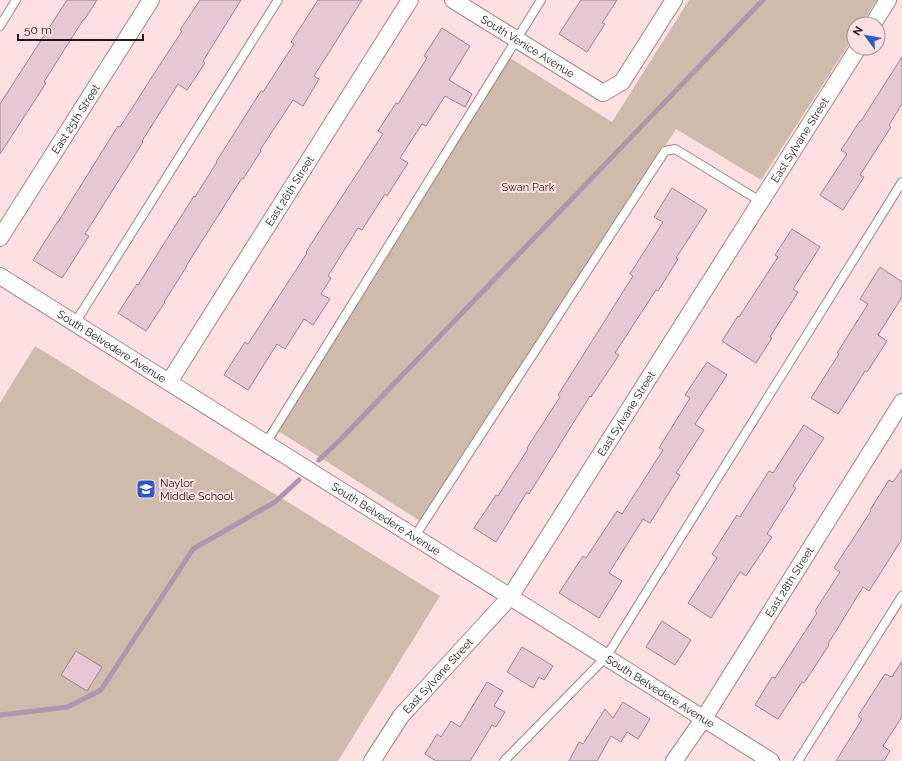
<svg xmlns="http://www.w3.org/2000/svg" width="902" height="761" font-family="Raleway,sans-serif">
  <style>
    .green { fill: #cfbbab }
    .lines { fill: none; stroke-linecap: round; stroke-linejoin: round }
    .stream { stroke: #b194ad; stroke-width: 5 }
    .building { fill: #e7c7d3; stroke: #9f828d }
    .service-casing { stroke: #a38385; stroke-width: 10 }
    .minor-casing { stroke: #a38385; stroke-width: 18 }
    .service { stroke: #fff; stroke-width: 8 }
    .minor { stroke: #fff; stroke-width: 16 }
    .labels { text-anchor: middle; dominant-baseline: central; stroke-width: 4; stroke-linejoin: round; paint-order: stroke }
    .street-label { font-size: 11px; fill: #211515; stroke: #fde0e1 }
    .park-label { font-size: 11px; fill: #402104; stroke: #fde0e1 }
    .poi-label { font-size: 11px; fill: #211515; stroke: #fde0e1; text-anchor: start }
  </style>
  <rect width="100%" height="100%" fill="#fde0e1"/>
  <path class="green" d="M689,0H877L861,24H854V36L761,180L676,129L425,524L272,427L502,53L612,122Z
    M35,346L440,596L338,761H0V403Z"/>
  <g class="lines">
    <path class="stream" d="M319,460L341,439L763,0
      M0,715L68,707L101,690L193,549L275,502L299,480"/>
  </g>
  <path class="building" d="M67,0H97L84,20H83L44,82L46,83L0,154V104Z
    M200,0H241L203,61L205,63L187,90L178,84L142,141L143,142L85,234L89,236L62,278L33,260L58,221V222L118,126L120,127L150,80L182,31L180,30Z
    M318,0H362L314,76L319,79L303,106L293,100L260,150L261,151L243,179L242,178L186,266H187L164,302H165L146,331L118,313L137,284L138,285L194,196L195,197L217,162H216L261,91L263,92L294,44L291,42Z
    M581,0H617L602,23L605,24L587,52L559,34Z
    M442,28L470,46L449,80L472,94L465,107L445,96L426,126L422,124L400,158L408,163L387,196L385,194L362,230L358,228L328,276L331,278L321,294L330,299L313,325L304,319L285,349L277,344L248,390L224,375L245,342L248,344L307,253L306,252L324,224L383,134L378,131L396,103L398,104L427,58L424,56Z
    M902,57V104L889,125L891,127L860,175L864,177L843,210L820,195L847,154L841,150L860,121H861Z
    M672,188L707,210L676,258L678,259L658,291L656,290L615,353L619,355L591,397L590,396L529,494L527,492L496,542L474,528L496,495L498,496L528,449L527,448L560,397L558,395L633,276L630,274L663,222L654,217Z
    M792,229L820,247L793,289L798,292L770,337L772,338L756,363L722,341L738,316L739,317L778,257L775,255Z
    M880,267L902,282V297L878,335L887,341L867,372L865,371L838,414L811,398L839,354L837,353L868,304L860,299Z
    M707,362L727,375L695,424L704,430L676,473L680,475L650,523L643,519L609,573L622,581L599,618L559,593L583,556L586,558L617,511L622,514L663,450L659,448L690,398L685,395Z
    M804,425L824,438L793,486L796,488L767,534L772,537L746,576L740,572L711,618L688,603L717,558L712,554L737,515L740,517L769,471L773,473Z
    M902,469V539L869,591L863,587L828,644L829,645L804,683L802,682L778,719L755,705L772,677L775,678L817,613L815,611L840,572L834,568L871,511L870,510L889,480L893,482Z
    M662,621L691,640L675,665L646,647Z
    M522,647L553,666L544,680L539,677L533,688L507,672Z
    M76,651L102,667L87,691L61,675Z
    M902,661V717L883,746L890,751L884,761H836L862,719L858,716L885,674L892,677Z
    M487,682L503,691L494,706L505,712L496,727L492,725L470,761H436L425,754L437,734L441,737L451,721L460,727Z
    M623,702L650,719L638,739L627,732L621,742L611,736L597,761H569L579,742L583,744L605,709L613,718Z"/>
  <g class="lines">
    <defs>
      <path id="service" d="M0,26L16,0
        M75,323L278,0
        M266,443L541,0
        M415,536L665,151L675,149L685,155L760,201
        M504,761L606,657L902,182
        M798,761L902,596"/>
      <g id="minor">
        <path id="s1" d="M453,0L603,93L622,82L674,0"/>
        <path d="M873,24L888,0"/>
        <path id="s2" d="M0,238L151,0"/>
        <path id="s3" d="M0,276L771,761"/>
        <path id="s4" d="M169,382L410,0"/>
        <path id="s5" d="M372,761L401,716L510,597L858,48"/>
        <path id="s6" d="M674,761L704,718L902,402"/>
      </g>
    </defs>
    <use href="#service" class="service-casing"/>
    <use href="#minor" class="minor-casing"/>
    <use href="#service" class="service"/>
    <use href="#minor" class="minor"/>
  </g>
  <defs>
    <symbol id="school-square" viewBox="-11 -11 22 22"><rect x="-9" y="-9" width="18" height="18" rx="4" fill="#3059c9" stroke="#fde0e1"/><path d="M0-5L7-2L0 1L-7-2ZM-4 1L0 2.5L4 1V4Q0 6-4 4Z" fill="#fff"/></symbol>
  </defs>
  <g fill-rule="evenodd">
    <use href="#school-square" x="135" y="478" width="22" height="22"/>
  </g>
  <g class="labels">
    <g class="street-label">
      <text stroke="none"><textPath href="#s1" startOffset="88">South Venice Avenue</textPath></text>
      <text stroke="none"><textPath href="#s2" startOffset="141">East 25th Street</textPath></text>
      <text stroke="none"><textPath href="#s5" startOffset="756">East Sylvane Street</textPath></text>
      <text stroke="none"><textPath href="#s4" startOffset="226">East 26th Street</textPath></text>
      <text stroke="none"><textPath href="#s3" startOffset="132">South Belvedere Avenue</textPath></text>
      <text stroke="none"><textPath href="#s5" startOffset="432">East Sylvane Street</textPath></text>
      <text stroke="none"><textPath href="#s3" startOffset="456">South Belvedere Avenue</textPath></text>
      <text stroke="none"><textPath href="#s6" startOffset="213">East 28th Street</textPath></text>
      <text stroke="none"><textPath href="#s5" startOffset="108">East Sylvane Street</textPath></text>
      <text stroke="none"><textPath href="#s3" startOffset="780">South Belvedere Avenue</textPath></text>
    </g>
    <g class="park-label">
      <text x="528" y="187">Swan Park</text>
    </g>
    <g class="poi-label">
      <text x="160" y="483">Naylor<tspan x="160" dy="13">Middle School</tspan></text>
    </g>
  </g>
  <g transform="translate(866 36) rotate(302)"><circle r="19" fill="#fde0e1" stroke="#a58f8f"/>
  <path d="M0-3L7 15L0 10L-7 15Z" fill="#3059c9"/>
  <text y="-6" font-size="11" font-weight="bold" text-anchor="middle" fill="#211515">N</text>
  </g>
  <path d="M18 34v6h125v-6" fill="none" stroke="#211515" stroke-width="2"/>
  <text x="24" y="34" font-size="12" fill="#211515" stroke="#fde0e1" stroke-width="3" paint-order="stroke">50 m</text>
</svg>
